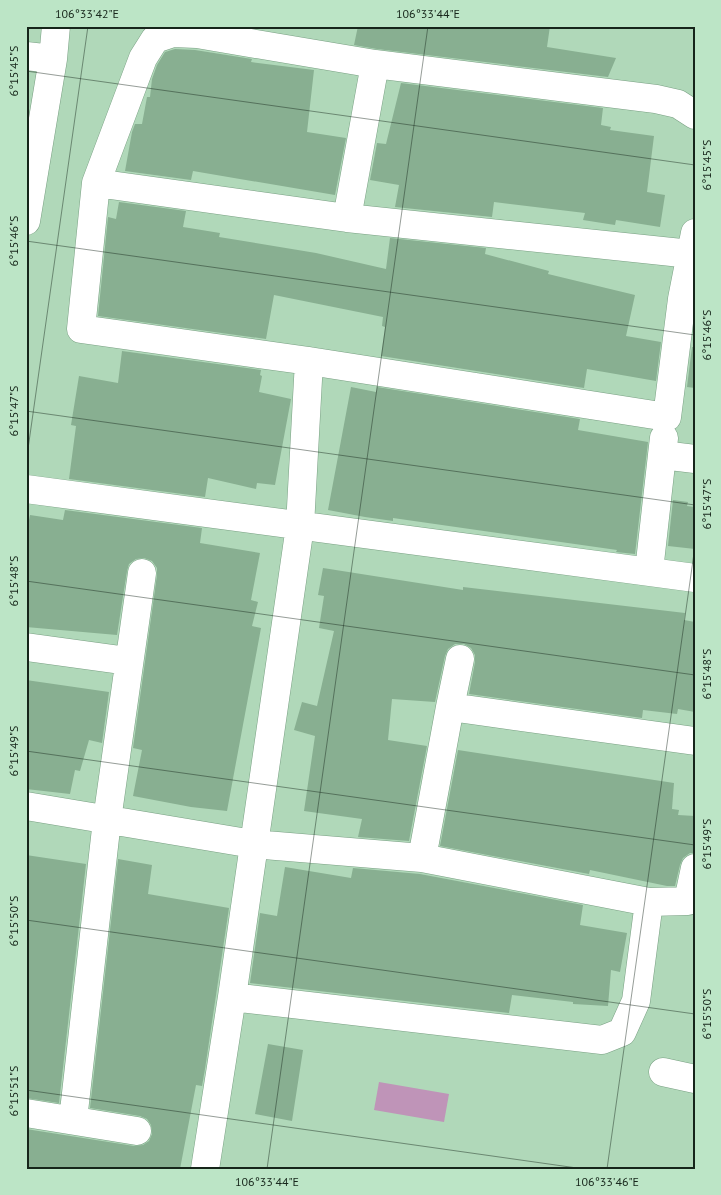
<svg xmlns="http://www.w3.org/2000/svg" width="721" height="1195" font-family="'PT Sans',sans-serif">
  <style>
    .green { fill: #bf94b8 }
    .building { fill: #88af91 }
    .lines { fill: none; stroke-linecap: round; stroke-linejoin: round }
    .minor-casing { stroke: #79a083; stroke-width: 29 }
    .minor { stroke: #fff; stroke-width: 28 }
    .ticks { fill: none; stroke: #16251a; stroke-width: 1; stroke-opacity: 0.45 }
    .neatline { fill: none; stroke: #16251a; stroke-width: 2 }
    .ticks-label { font-size: 12px; text-anchor: middle; fill: #16251a }
  </style>
  <rect width="100%" height="100%" fill="#b0d8b9"/>
  <path class="green" d="M379,1082L449,1094L444,1122L374,1110Z"/>
  <path class="building" d="M358,26H550L547,47L616,58L608,77L377,49L354,45Z
    M175,49L195,50L252,59L251,62L314,70L307,132L346,138L335,195L193,171L191,180L125,171L132,132L135,124H142L147,97H150L152,79L157,65L165,52Z
    M401,83L603,108L601,125L611,127L610,130L654,136L647,192L665,195L660,227L616,220L615,225L583,220L585,213L494,202L492,217L395,207L399,185L370,180L377,143L386,144Z
    M119,202L186,211L183,227L220,233L219,237L316,253L386,269L390,238L486,248L485,254L549,271L548,274L635,295L626,336L661,342L656,381L587,369L584,388L381,356L385,327L382,326L383,317L274,295L266,339L98,316L108,217L116,219Z
    M692,347H695V388L687,387Z
    M122,351L261,370L260,375L262,376L259,392L291,399L275,485L257,483L256,489L208,478L205,497L69,479L76,426L71,425L79,376L118,383Z
    M351,387L376,392L377,387L580,419L578,430L648,442L635,554L616,552L617,550L393,518V521L365,517L328,510Z
    M673,500L688,502L687,506L695,507V549L668,546Z
    M65,510L202,528L200,543L260,553L251,600L258,602L252,626L261,628L227,811L191,807L133,796L142,750L133,748L157,575V568L152,561L144,558L136,559L129,564L127,571L117,635L26,627V534L30,515L63,520Z
    M323,568L463,590V587L685,613L684,620L695,622V712L678,709L677,714L643,710L642,718L469,694L475,662V655L471,648L464,644H455L448,649L445,656L435,702L392,699L388,740L427,746L409,841L358,837L362,819L304,811L315,736L294,730L302,702L317,706L334,631L319,628L324,596L318,595Z
    M26,680L109,692L102,743L89,740L80,771L75,770L70,794L26,789Z
    M458,750L674,783L672,809L679,810L678,815L695,816V853H690L683,858L680,865L675,886H667L590,870L589,874L440,846Z
    M26,855L86,864L59,1103L26,1098Z
    M118,859L152,865L148,894L229,908L205,1069L202,1086L196,1085L180,1169H26V1129L134,1146L143,1145L149,1141L152,1134L151,1125L147,1119L140,1116L90,1108Z
    M285,867L351,878L353,868L420,874L583,905L580,925L627,933L620,972L611,970L608,1006L573,1004V1002L512,995L509,1013L250,983L260,913L277,916Z
    M268,1044L303,1050L292,1121L255,1114Z"/>
  <g class="lines">
    <defs>
      <path id="minor" d="M26,56L53,59
        M695,115L678,104L656,99L375,64L197,34L173,33L155,39L143,58L96,183L81,329L309,361L667,417L682,299L695,233
        M96,183L347,218L691,254
        M347,218L375,64
        M26,221L53,59L56,26
        M664,438L662,455L695,459
        M26,489L695,578
        M649,571L662,455
        M26,647L128,661
        M450,707L695,741
        M26,806L253,844L422,858L649,902L688,901L695,868
        M422,858L450,707L460,659
        M232,997L602,1040L622,1032L636,1001L649,902
        M663,1072L695,1079
        M26,1113L137,1131
        M73,1120L107,820L142,573
        M205,1169L232,997L300,526L309,361"/>
    </defs>
    <use href="#minor" class="minor-casing"/>
    <use href="#minor" class="minor"/>
  </g>
  <path class="ticks" d="M26,71L695,165M26,241L695,335M26,411L695,505M26,463L88,26M26,581L695,675M26,751L695,845M26,920L695,1014M26,1090L584,1169M267,1169L428,26M607,1169L695,546"/>
  <rect width="721" height="1195" fill="none" stroke="#bce5c6" stroke-width="55"/>
  <rect x="28" y="28" width="666" height="1140" class="neatline"/>
  <g class="ticks-label">
    <text x="87" y="18">106°33'42"E</text>
    <text x="428" y="18">106°33'44"E</text>
    <text transform="translate(14 71) rotate(-90)" y="4">6°15'45"S</text>
    <text transform="translate(707 165) rotate(-90)" y="4">6°15'45"S</text>
    <text transform="translate(14 241) rotate(-90)" y="4">6°15'46"S</text>
    <text transform="translate(707 335) rotate(-90)" y="4">6°15'46"S</text>
    <text transform="translate(14 411) rotate(-90)" y="4">6°15'47"S</text>
    <text transform="translate(707 504) rotate(-90)" y="4">6°15'47"S</text>
    <text transform="translate(14 581) rotate(-90)" y="4">6°15'48"S</text>
    <text transform="translate(707 674) rotate(-90)" y="4">6°15'48"S</text>
    <text transform="translate(14 751) rotate(-90)" y="4">6°15'49"S</text>
    <text transform="translate(707 844) rotate(-90)" y="4">6°15'49"S</text>
    <text transform="translate(14 921) rotate(-90)" y="4">6°15'50"S</text>
    <text transform="translate(707 1014) rotate(-90)" y="4">6°15'50"S</text>
    <text transform="translate(14 1091) rotate(-90)" y="4">6°15'51"S</text>
    <text x="267" y="1186">106°33'44"E</text>
    <text x="607" y="1186">106°33'46"E</text>
  </g>
</svg>
